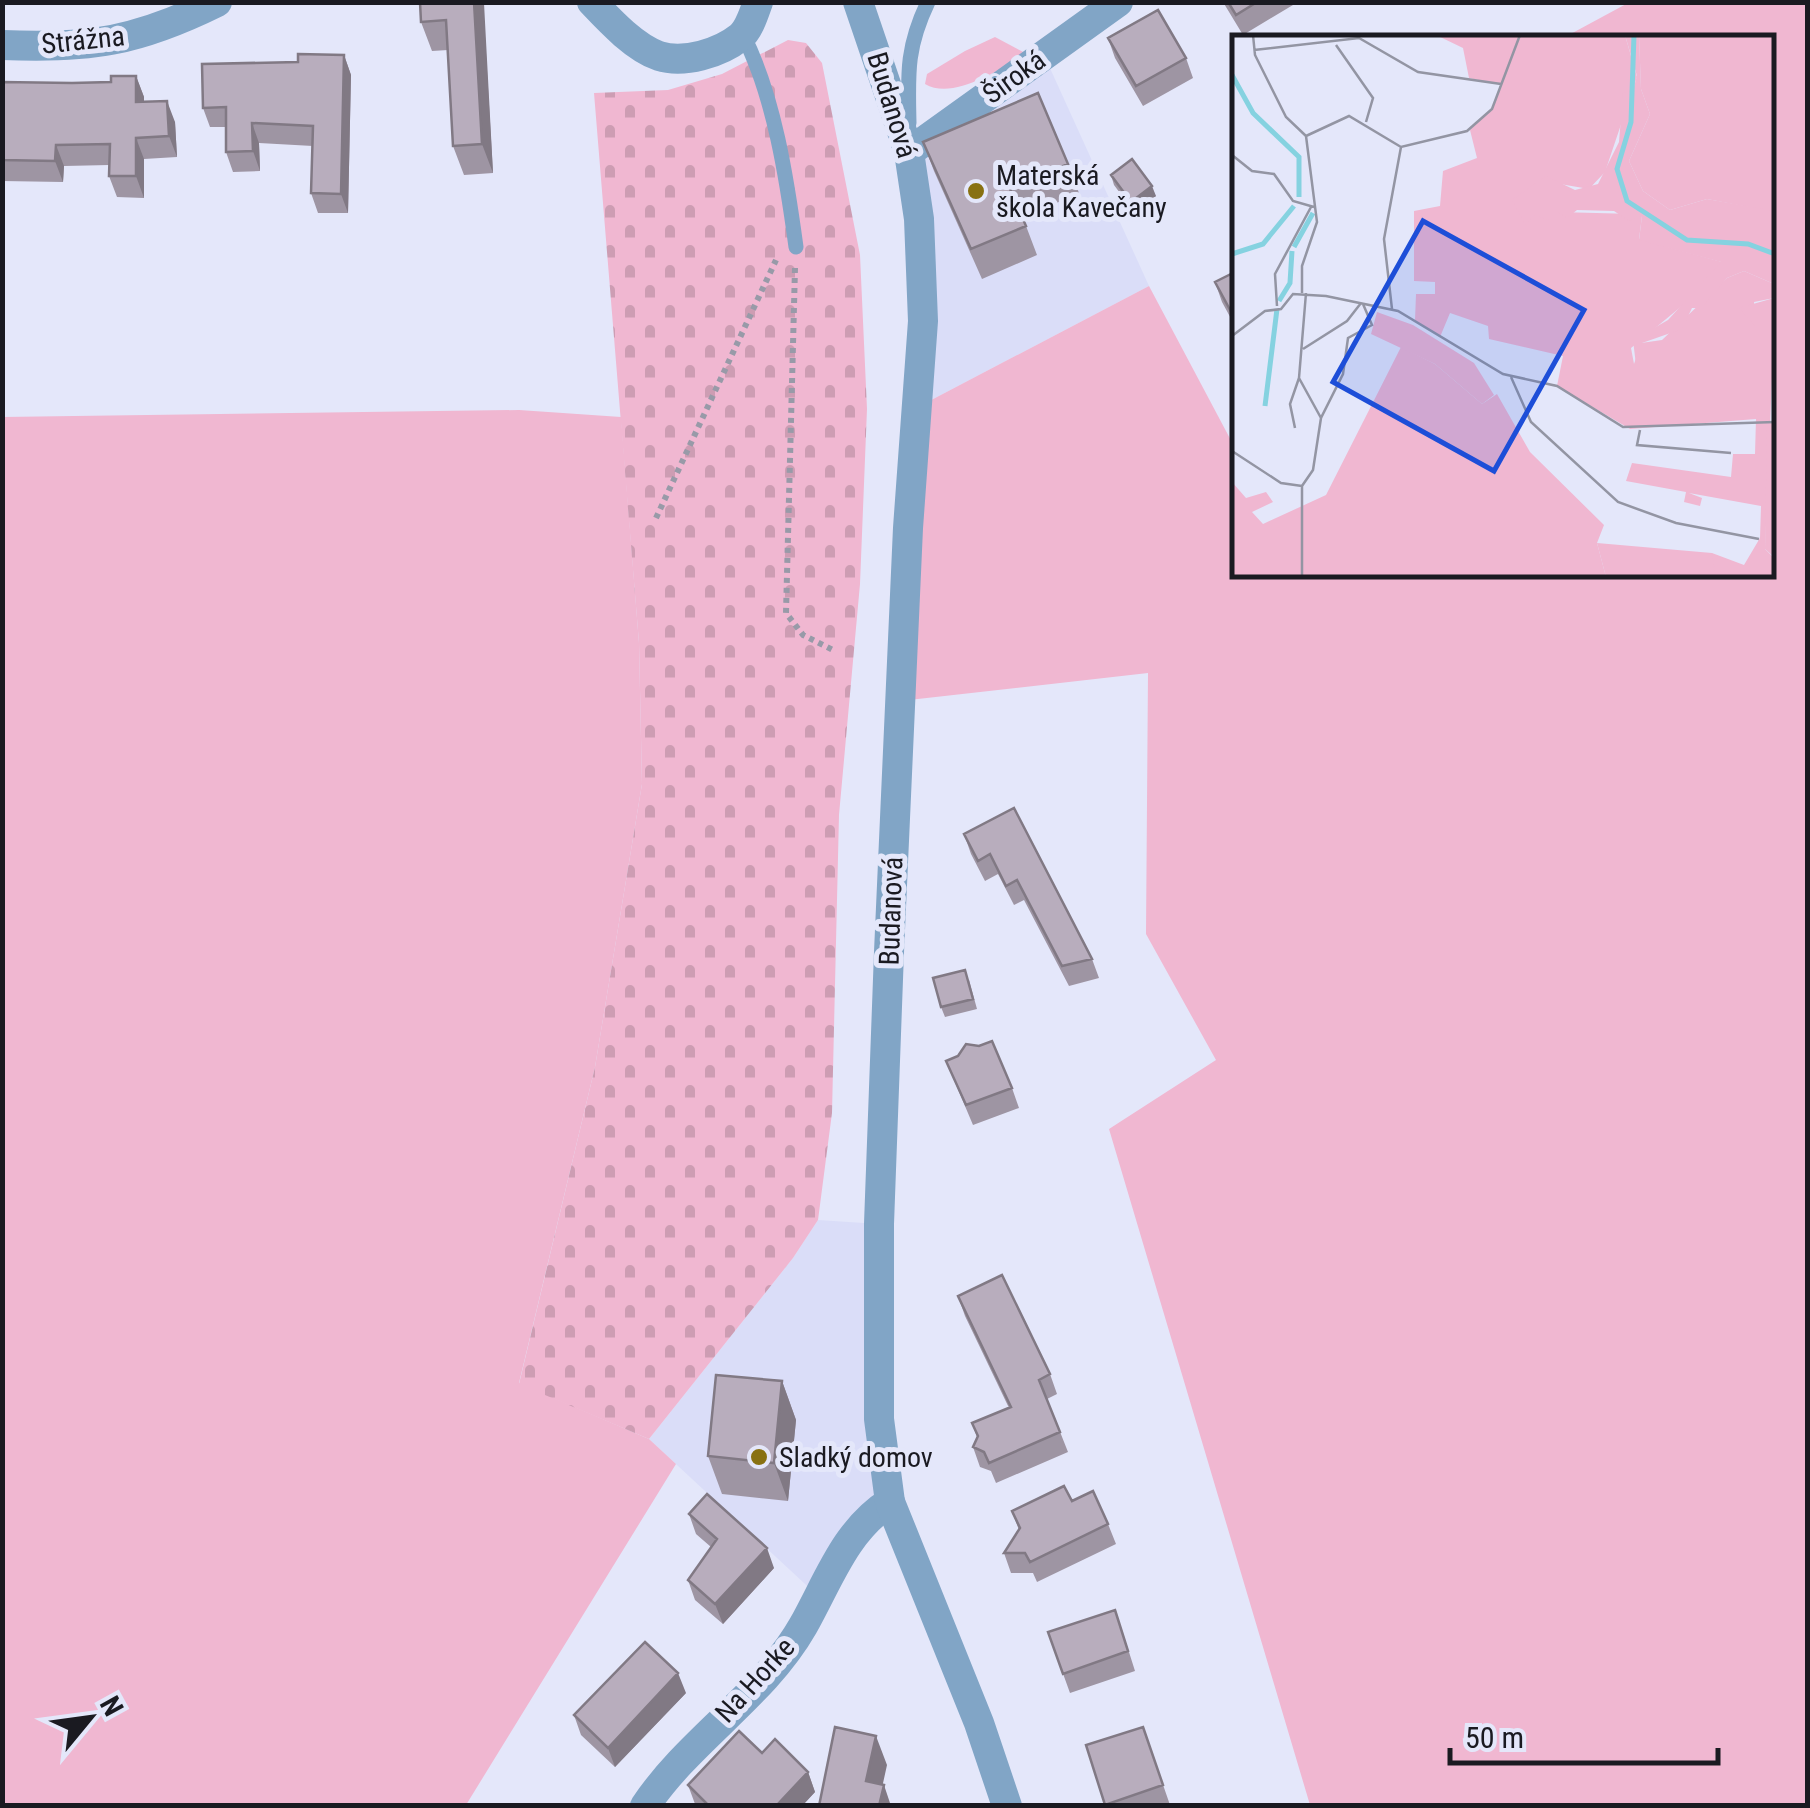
<svg xmlns="http://www.w3.org/2000/svg" width="1810" height="1808" font-family="'Roboto Condensed',sans-serif">
  <style>
    .built { fill: #daddf8 }
    .grass { fill: #f0b7d1 }
    .cemetery { fill: url(#cemetery-stones) }
    .lines { fill: none; stroke-linecap: round; stroke-linejoin: round }
    .path { stroke: #989aa8; stroke-width: 6; stroke-dasharray: 5 5; stroke-linecap: butt }
    .service { stroke: #81a5c6; stroke-width: 15 }
    .minor { stroke: #81a5c6; stroke-width: 30 }
    .tertiary { stroke: #81a5c6; stroke-width: 30 }
    .wall { fill: #9e95a3 }
    .shaded-wall { fill: #817984 }
    .building { fill: #b8adbd; stroke: #817984; stroke-width: 2.5 }
    .poi-dot { fill: #887112; stroke: #e4e7fa; stroke-width: 4 }
    .labels { text-anchor: middle; dominant-baseline: central; stroke-width: 10; stroke-linejoin: round; paint-order: stroke }
    .street-label { font-size: 28px; fill: #1a1a21; stroke: #e4e7fa }
    .poi-label { font-size: 28px; fill: #1a1a21; stroke: #e4e7fa; text-anchor: start }
    .inset-river { fill: none; stroke: #85d2e0; stroke-width: 5 }
    .inset-road { fill: none; stroke: #9395a3; stroke-width: 2.5 }
    .view { fill: #1d4ed8; fill-opacity: 0.15; stroke: #1d4ed8; stroke-width: 5 }
    .inset-edge { fill: none; stroke: #1a1a21; stroke-width: 5 }
  </style>
  <defs>
    <pattern id="cemetery-stones" width="16" height="16" patternUnits="userSpaceOnUse" patternTransform="scale(2.5)"><rect width="16" height="16" fill="#f0b7d1"/><path d="M2 7V4a2 2 0 0 1 4 0v3zM10 15v-3a2 2 0 0 1 4 0v3z" fill="#cd9db3"/></pattern>
  </defs>
  <rect width="100%" height="100%" fill="#e4e7fa"/>
  <path class="built" d="M1044,55L1149,286L918,407L909,152Z
    M818,1220L879,1224L890,1502L818,1596L649,1439L793,1258Z"/>
  <path class="grass" d="M1628,3H1807V1805H1310L1109,1129L1216,1060L1146,934L1148,673L900,701L918,407L1149,286L1235,448V575H1772V38L1565,37Z
    M995,37L1027,54C1001,68 954,101 925,84L927,74L965,51Z
    M519,410L621,417L639,643L642,784L595,1067L519,1383L649,1439L676,1464L466,1805H3L2,417Z"/>
  <path class="cemetery" d="M788,40L806,43L822,63L860,255L867,409L860,584L839,815L832,1113L818,1220L793,1258L649,1439L519,1384L595,1067L642,784L639,643L594,93L668,90L722,74Z"/>
  <g class="lines">
    <path class="path" d="M795,268L786,613L803,635L835,651
      M656,518L776,260"/>
    <path class="service" d="M743,35C774,95 787,180 796,247
      M909,123C908,74 906,48 928,2"/>
    <path class="minor" d="M592,2C610,21 634,47 659,56C684,64 720,53 740,37C749,30 754,13 758,2
      M2,45C90,49 138,41 217,2
      M909,152L1118,2
      M645,1806C690,1739 763,1696 803,1626C828,1582 845,1530 890,1502"/>
    <path class="tertiary" d="M858,2L909,152L919,219L923,321L908,528L889,952L879,1224V1419L890,1502L979,1723L1007,1806"/>
  </g>
  <path class="wall" d="M483,2L493,173L464,175L453,146L448,50L432,51L421,22Z
    M1223,2H1292L1293,5L1243,35Z
    M1108,38L1186,58L1193,78L1143,106L1115,58Z
    M344,55L351,75L348,213H318L311,193L313,146L259,143L260,171L233,172L226,152V127H210L203,108L298,62Z
    M136,76L144,97V102L175,122L177,157L144,159V198L117,197L109,176V165L64,166L63,182L2,181V82L72,83L111,82Z
    M923,142L1068,164L1079,193L1023,218L1037,255L982,279L934,171Z
    M1111,175L1156,196L1134,212L1114,185Z
    M1235,272V326L1222,302L1215,282Z
    M1014,808L1092,959L1099,978L1069,986L1024,900L1014,905L998,874L985,881L971,854L964,834Z
    M969,980L977,1009L945,1017L941,1007Z
    M979,1046L1012,1088L1019,1108L973,1125L946,1061Z
    M958,1296L1050,1374L1057,1394L1047,1399L1068,1452L996,1483L991,1471L980,1467L973,1447L977,1437L972,1423L1009,1408L965,1316Z
    M782,1381L796,1420L788,1501L722,1494L708,1456Z
    M1072,1501L1108,1524L1116,1544L1037,1582L1033,1573H1011L1004,1553L1019,1530L1012,1511Z
    M689,1514L774,1568L723,1624L695,1600L688,1580L711,1547L696,1534Z
    M1122,1630L1135,1671L1070,1693L1048,1632Z
    M686,1693L615,1767L581,1735L574,1715Z
    M1143,1727L1170,1805L1105,1806Z
    M762,1753L808,1772L815,1792L802,1806L695,1804L688,1785Z"/>
  <path class="shaded-wall" d="M474,2L484,3L493,173L482,144Z
    M344,55L351,75L348,213L341,194Z
    M136,76L144,97V124L136,102Z
    M167,101L175,122L177,157L169,136Z
    M252,123L259,143L260,171L253,151Z
    M136,138L144,159V198L136,176Z
    M56,145L64,166L63,182L55,161Z
    M1152,186L1156,196L1134,212L1131,202Z
    M782,1381L796,1420L788,1501L774,1463Z
    M767,1548L774,1568L723,1624L715,1604Z
    M678,1673L686,1693L615,1767L608,1748Z
    M876,1736L887,1765L878,1806L866,1781Z
    M808,1772L815,1792L802,1806H776Z
    M884,1785L891,1806H879Z"/>
  <path class="building" d="M420,2H474L482,144L453,146L446,20L421,22Z
    M1228,2H1257L1236,15Z
    M1158,10L1186,58L1136,86L1108,38Z
    M298,54L344,55L341,194L311,193L313,126L252,123L253,151L226,152V107L203,108L202,64L298,62Z
    M111,76H136V102L167,101L169,136L136,138V176H109L110,144L56,145L55,161L2,160V82L72,83L111,82Z
    M1038,93L1068,164L1010,189L1026,226L971,249L923,142Z
    M1132,159L1152,186L1131,202L1111,175Z
    M1235,272V319L1215,282Z
    M1014,808L1092,959L1062,966L1017,880L1006,886L990,854L978,861L964,834Z
    M965,970L973,999L941,1007L933,978Z
    M992,1041L1012,1088L966,1105L946,1061L958,1056L966,1044L979,1046Z
    M1002,1275L1050,1374L1039,1380L1060,1432L989,1463L984,1452L973,1447L978,1436L972,1423L1011,1407L958,1296Z
    M716,1375L782,1381L774,1463L708,1456Z
    M1064,1486L1072,1501L1093,1491L1108,1524L1030,1562L1025,1553H1004L1020,1528L1012,1511Z
    M707,1494L767,1548L715,1604L688,1580L717,1539L689,1514Z
    M1115,1610L1128,1651L1063,1674L1048,1632Z
    M645,1642L678,1673L608,1748L574,1715Z
    M835,1727L876,1736L866,1781L884,1785L879,1806H819Z
    M1143,1727L1163,1785L1105,1805L1086,1745Z
    M739,1731L762,1753L775,1739L808,1772L776,1806H709L688,1785Z"/>
  <g class="poi-dot">
    <circle cx="976" cy="191" r="10"/>
    <circle cx="759" cy="1457" r="10"/>
  </g>
  <g class="labels">
    <g class="street-label">
      <text transform="translate(83 40) rotate(-6)">Strážna</text>
      <text transform="translate(1014 77) rotate(-36)">Široká</text>
      <text transform="translate(892 105) rotate(73)">Budanová</text>
      <text transform="translate(891 911) rotate(-88)">Budanová</text>
      <text transform="translate(755 1680) rotate(-48)">Na Horke</text>
    </g>
    <g class="poi-label">
      <text x="996" y="175">Materská<tspan x="996" dy="32">škola Kavečany</tspan></text>
      <text x="779" y="1457">Sladký domov</text>
    </g>
  </g>
  <g transform="translate(1232 35)">
    <rect width="542" height="542" fill="#e4e7fa"/>
    <path d="M204,0H393L405,42L373,137L357,154L328,149L292,180L294,189L301,179L326,177L402,179L410,181L407,204L490,227L474,251L399,313L402,329L409,308L430,305L495,243L512,236L542,249V263L522,267L525,293H542L533,514L542,523V542H484L480,532V518L512,530L528,503L529,471L457,458L470,463L468,471L452,467L454,457L394,446L400,428L499,442L501,419H523L524,384L398,394L325,351L331,321L257,304L256,291L218,278L208,302L183,285L184,259H203V247L182,246V176L208,171L211,136L245,123L238,95L260,74L270,50L237,43L231,13ZM407,0H542V177L475,164L438,175L411,156L397,126L418,79L409,54ZM169,312L203,329L250,369L265,359L298,417L372,490L365,508L374,542H0V447L14,463L34,457L41,467L20,477L31,489L94,460Z" fill="#f0b7d1"/>
    <path d="M393,0H407L409,54L418,79L397,126L411,156L438,175L475,164L543,176L542,249L512,236L495,243L469,273H460L450,294L410,308L404,330L401,305L436,285L489,227L407,205L410,181L397,186L382,176L345,175L335,183L326,177L318,185L301,180L294,191L280,165L314,141L343,155L366,149L387,107L391,58L401,55L405,41ZM542,263V293H525L507,273ZM535,386L542,387V522L533,514ZM365,508L480,518L484,542H374Z" fill="#f0b7d1"/>
    <path d="M145,277L181,290L242,328L262,360L250,369L203,329L139,299Z" fill="#f0b7d1"/>
    <path class="inset-river" d="M402,0L399,87L385,134L395,166L455,205L516,209L543,219M0,40L21,78L67,122V162M62,212L81,178M0,219L31,209L62,171M47,266L58,248L60,216M33,371L45,274"/>
    <path class="inset-road" d="M21,0L23,20L54,82L74,101M104,10L141,63L134,87M22,15L127,3L186,37L269,49M74,101L117,81L169,112L235,96L260,74L288,0M0,120L20,136L42,139L61,166L82,172M70,258V231L85,187L74,101M74,258L67,343L89,383M45,271L43,239L79,172M160,274L152,204L169,112M0,301L33,276L49,274L61,259L94,261L166,276L271,339L325,351L391,392L543,387M71,314L115,286L129,268M279,342L299,387L386,467L444,488L527,504M63,393L58,369L67,343M408,395L405,410L499,418M0,416L49,448L70,451M70,542V451L81,435L89,383L111,339L116,303L140,290L131,269"/>
    <path class="view" d="M191,186L352,275L262,436L101,347Z"/>
    <rect width="542" height="542" class="inset-edge"/>
  </g>
  <rect width="1810" height="1808" fill="none" stroke="#1a1a21" stroke-width="10"/>
  <g transform="translate(90 1718) rotate(61)" stroke="#e4e7fa" stroke-width="8" paint-order="stroke">
  <path d="M0-8L18 38L0 25L-18 38Z" fill="#1a1a21"/>
  <text y="-15" font-size="28" font-weight="bold" text-anchor="middle" fill="#1a1a21">N</text>
  </g>
  <path d="M1450 1748v15h268v-15" fill="none" stroke="#1a1a21" stroke-width="5"/>
  <text x="1465" y="1748" font-size="30" fill="#1a1a21" stroke="#e4e7fa" stroke-width="8" paint-order="stroke">50 m</text>
</svg>
